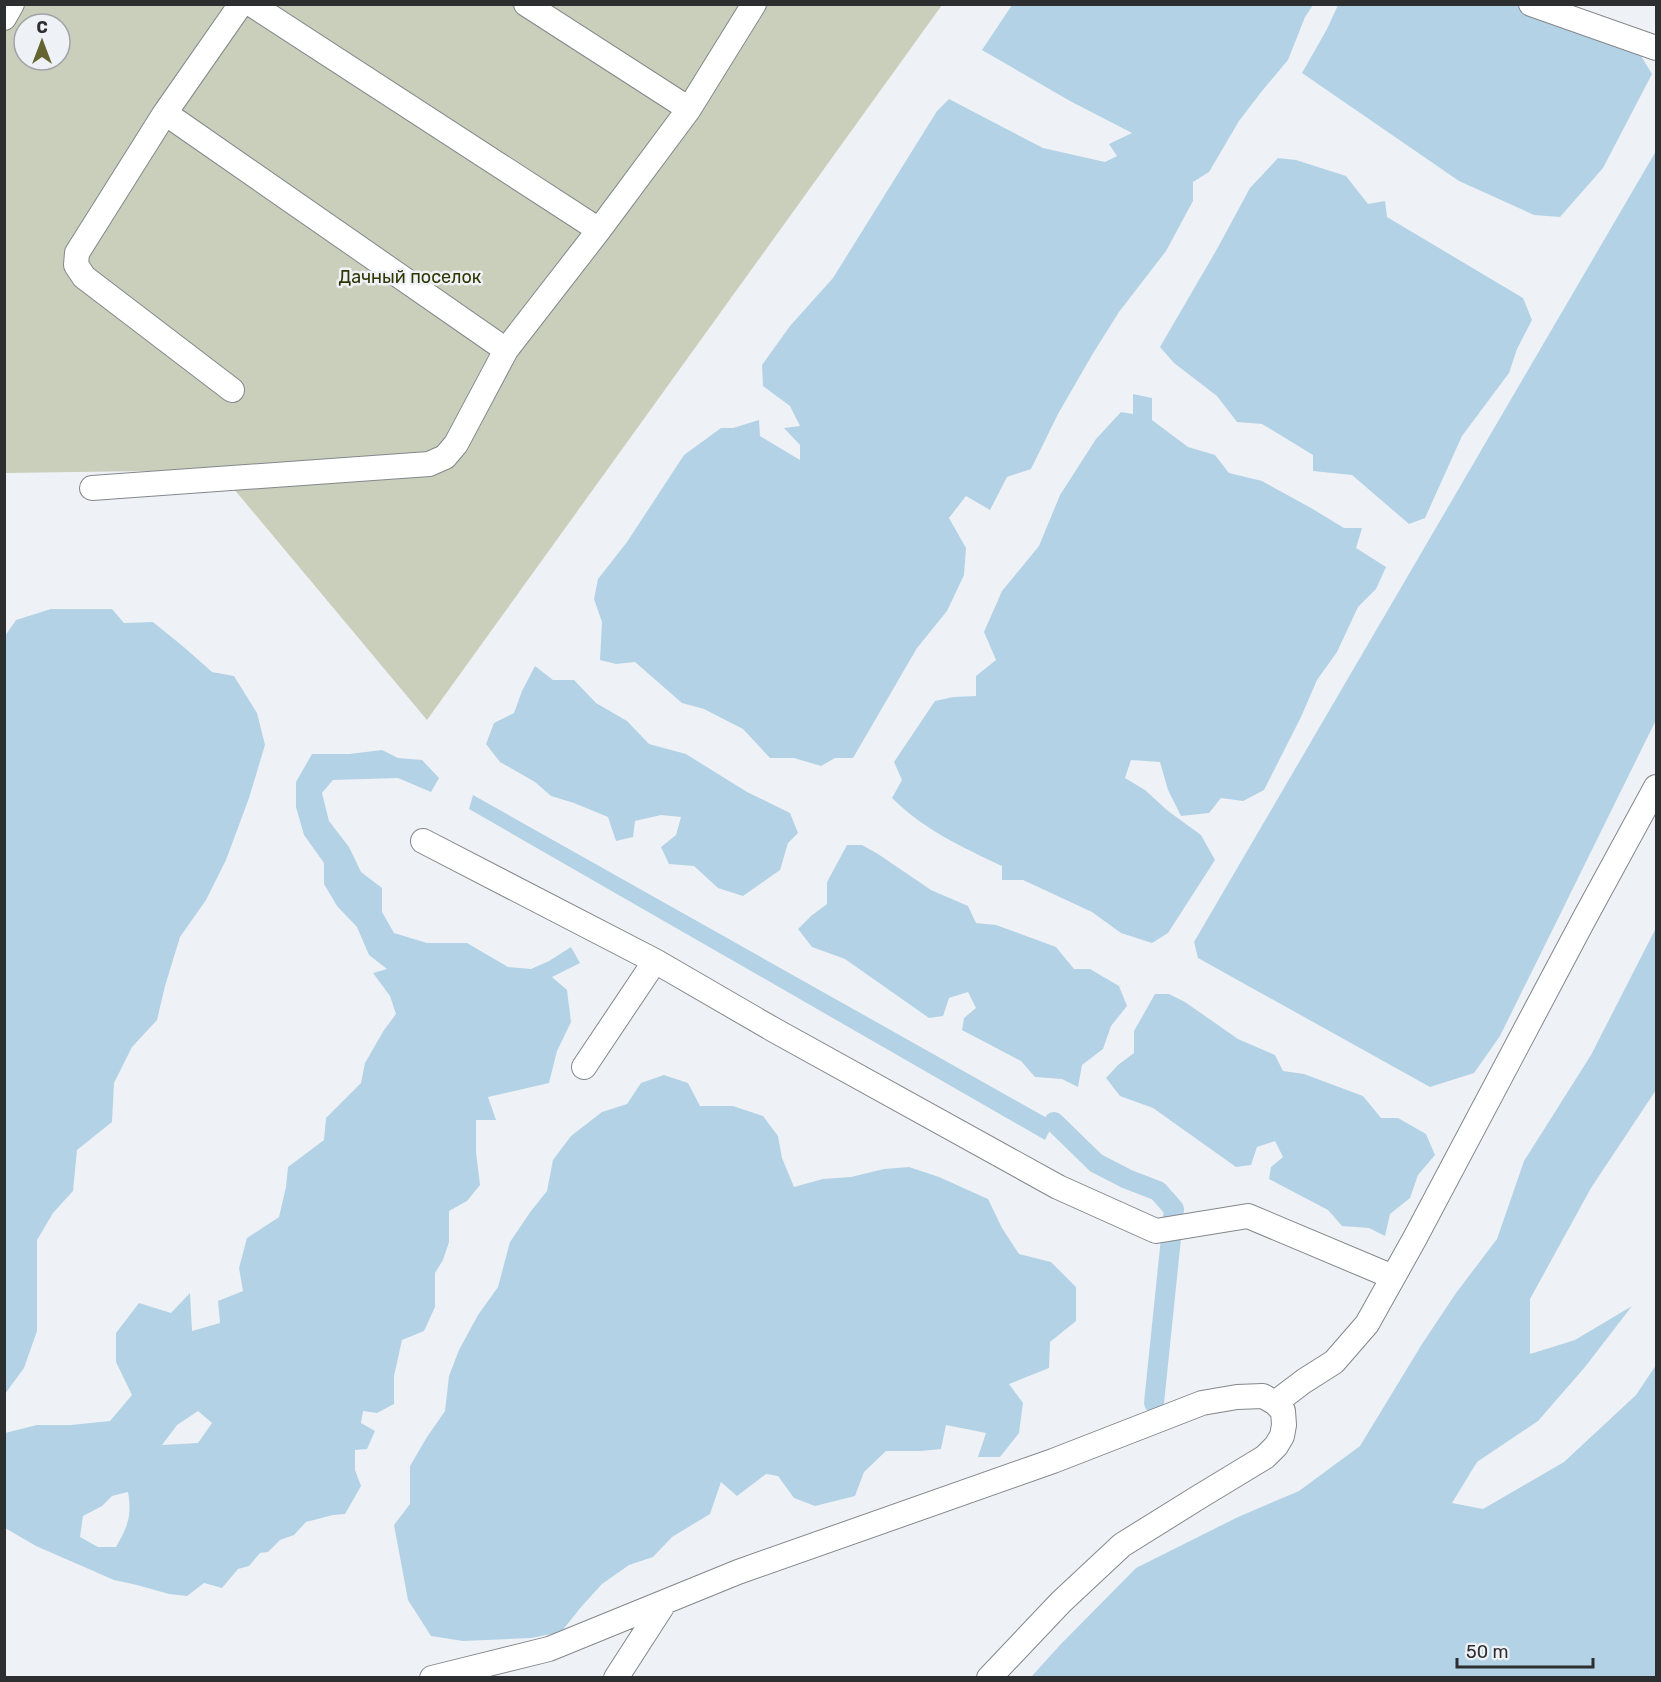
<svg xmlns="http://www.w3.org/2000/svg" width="1661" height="1682" font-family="Rubik,sans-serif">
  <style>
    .green { fill: #cacfbb; fill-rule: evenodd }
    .water { fill: #b4d2e6; fill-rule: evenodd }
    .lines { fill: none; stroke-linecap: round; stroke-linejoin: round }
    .canal { stroke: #b4d2e6; stroke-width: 20 }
    .minor-casing { stroke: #83878b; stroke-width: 26 }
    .minor { stroke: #fff; stroke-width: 24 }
    .labels { text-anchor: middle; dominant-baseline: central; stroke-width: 5; stroke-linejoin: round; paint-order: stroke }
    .park-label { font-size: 18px; fill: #2e3703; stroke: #eef2f6 }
  </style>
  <rect width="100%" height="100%" fill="#eef2f6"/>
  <path class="green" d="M4,5H942L427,720L218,470L5,473ZM24,24H60V60H24Z"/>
  <path class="water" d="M1511,4L1537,12L1638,51L1652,74L1603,168L1560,217L1534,215L1459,181L1302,73L1327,29L1338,5Z
    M1012,5H1313L1305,17L1288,60L1262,91L1239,121L1209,172L1193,182V201L1166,251L1119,312L1092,355L1058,414L1031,469L1007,477L990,510L966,496L949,518L966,548L964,575L947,611L917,648L853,758H835L821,766L794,758H770L743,729L704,709L682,703L635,662L616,664L600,660L602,622L594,599L598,579L627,542L684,455L721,428H733L759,420L760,436L800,460V445L784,428L800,426L790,406L763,386L762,365L790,326L833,278L937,111L949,99L1043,148L1105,162L1117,156L1109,144L1132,133L1070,101L982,50Z
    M1656,151V720L1500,1036L1474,1073L1430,1087L1198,958L1194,942Z
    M1278,158L1296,160L1346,176L1368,204L1385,201L1387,217L1523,298L1532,320L1517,349L1509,373L1462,436L1425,518L1409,524L1352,475L1313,471V455L1262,424L1237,422L1217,396L1174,363L1160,347L1217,249L1250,188Z
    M1133,394L1152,398V420L1188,447L1215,455L1229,473L1262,481L1311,508L1344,528H1362L1356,548L1386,567L1376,589L1358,607L1337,652L1317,680L1301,717L1264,790L1243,801L1221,798L1209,813L1181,816L1168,790L1160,762L1131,760L1125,778L1145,790L1168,811L1201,835L1215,860L1168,933L1152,943L1121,933L1092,912L1023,880H1002V866C962,847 924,830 892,798L902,780L894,762L935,701L953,697L976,696V676L996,660L984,632L1002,591L1039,546L1060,495L1096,439L1121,412L1133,414Z
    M51,609H112L124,623L153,622L185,648L212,672L234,676L257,713L265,745L249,798L226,860L206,900L180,937L165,986L157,1020L132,1047L114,1083L112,1122L77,1150L73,1191L53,1213L37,1240V1331L24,1368L5,1394V636L16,620Z
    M535,666L553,680H574L596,703L627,721L649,744L686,754L747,792L790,813L798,833L788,843L780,870L743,896L718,888L694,866L669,864L661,847L676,835L681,817L661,815L635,821L633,837L616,841L608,817L574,803L551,796L535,782L500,762L486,744L494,723L514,713L522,691Z
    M382,750L398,758L422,760L439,778L431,792L398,778L333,780L322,793L329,821L349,847L361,872L382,888V912L394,933L427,943H467L508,967L531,969L549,961L571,947L580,963L552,977L567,990L571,1022L557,1051L549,1083L488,1097L496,1120H476V1152L480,1185L467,1201L449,1211V1242L443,1260L435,1273V1307L424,1331L402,1340L394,1376V1404L377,1413L363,1411L361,1423L375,1431L367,1449L355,1450V1470L361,1486L345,1514L333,1515L306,1522L294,1535L280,1540L268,1552L260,1553L249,1566L238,1569L222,1588L204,1583L187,1596L169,1594L137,1585L114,1580L36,1546L5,1528V1433L37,1425H71L110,1421L132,1395L116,1362V1333L139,1303L171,1313L190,1293L192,1331L220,1323L218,1301L243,1291L239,1268L247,1238L279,1217L286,1187L288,1167L324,1140L326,1118L361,1083L365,1063L384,1030L396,1014L390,996L373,973L387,969L369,955L357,927L337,906L324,884V863L304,835L296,807V782L312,754H349ZM198,1411L212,1423L198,1443L162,1445L177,1425ZM128,1492C132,1516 128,1526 116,1547H98L80,1537L83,1516L102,1506L112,1496Z
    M473,795L1054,1122L1045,1140L469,809Z
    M847,845H862L878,854L931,890L968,906L976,923L996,925L1056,947L1074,969H1090L1119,986L1127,1006L1111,1026L1103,1049L1082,1065L1078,1087L1062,1079L1035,1077L1021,1061L962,1030L964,1018L976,1008L968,992L949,998L943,1016L929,1018L845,959L812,947L798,929L811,916L827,904V882Z
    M1656,928V1090L1591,1188L1530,1299V1354L1575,1340L1632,1306L1585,1367L1538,1421L1477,1462L1452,1503L1483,1509L1564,1462L1636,1395L1656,1365V1677H1031L1060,1645L1136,1568L1238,1517L1299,1491L1360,1446L1422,1344L1456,1293L1497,1239L1524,1161L1591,1055Z
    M1155,994H1169L1185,1002L1238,1039L1275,1055L1283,1071L1304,1074L1363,1096L1381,1118H1398L1426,1134L1435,1155L1418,1175L1410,1198L1390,1214L1385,1236L1369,1228L1342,1226L1328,1210L1269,1179L1271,1167L1283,1157L1275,1141L1257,1147L1251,1165L1236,1167L1153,1108L1120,1096L1106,1078L1118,1065L1134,1053V1031Z
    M664,1075L688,1083L700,1106H733L763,1116L778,1136L782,1158L794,1187L823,1179L851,1177L884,1169L909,1167L939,1177L988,1199L1002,1228L1019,1254L1051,1262L1076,1287V1321L1050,1342L1049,1368L1009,1384L1023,1403L1019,1433L1000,1457H978L986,1433L946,1425L941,1449L921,1451H886L864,1472L855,1496L815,1506L794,1498L778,1476L766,1474L737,1496L721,1482L710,1514L672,1537L653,1557L629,1565L602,1584L582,1606L561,1632L531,1638L463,1641L431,1636L408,1600L394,1525L410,1504V1466L427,1437L445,1411L449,1376L459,1350L478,1315L498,1287L510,1242L531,1211L547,1191L553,1160L571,1136L602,1112L627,1104L641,1083Z"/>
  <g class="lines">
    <path class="canal" d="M1054,1122L1096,1163L1127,1179L1158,1191L1174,1209L1154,1403"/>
    <defs>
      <path id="minor" d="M251,4L599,230
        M1531,4L1656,48
        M4,18L12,4
        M689,109L754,4
        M165,113L506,350
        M232,390L84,277L76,265L77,253L165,113L241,4
        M92,488L429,464L445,457L456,444L506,350L599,230L689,109L526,4
        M423,841L655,961L774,1030L1058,1187L1156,1231L1248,1216L1393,1277
        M584,1067L655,961
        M1275,1403L1304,1381L1334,1362L1367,1324L1415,1238L1583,921L1656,787
        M432,1678L549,1649L738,1572L1053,1461L1202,1403L1237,1397L1263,1396L1275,1403L1283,1411L1284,1425L1282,1436L1276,1446L1265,1457L1199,1497L1122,1545L1061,1602L989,1678
        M616,1678L665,1602"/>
    </defs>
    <use href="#minor" class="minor-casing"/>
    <use href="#minor" class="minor"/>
  </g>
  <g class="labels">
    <g class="park-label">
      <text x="410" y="277">Дачный поселок</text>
    </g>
  </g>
  <rect width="1661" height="1682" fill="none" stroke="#2c2e2f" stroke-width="12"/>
  <g transform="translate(42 42)"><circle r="28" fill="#eef2f6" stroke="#a0a4a6" stroke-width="1.5"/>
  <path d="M0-4.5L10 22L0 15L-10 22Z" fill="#656330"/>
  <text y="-9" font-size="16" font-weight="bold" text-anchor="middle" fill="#2c2e2f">С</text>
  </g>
  <path d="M1457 1658v9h136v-9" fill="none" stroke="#2c2e2f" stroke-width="3"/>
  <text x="1466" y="1658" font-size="18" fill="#2c2e2f" stroke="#eef2f6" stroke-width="4.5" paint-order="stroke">50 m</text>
</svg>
